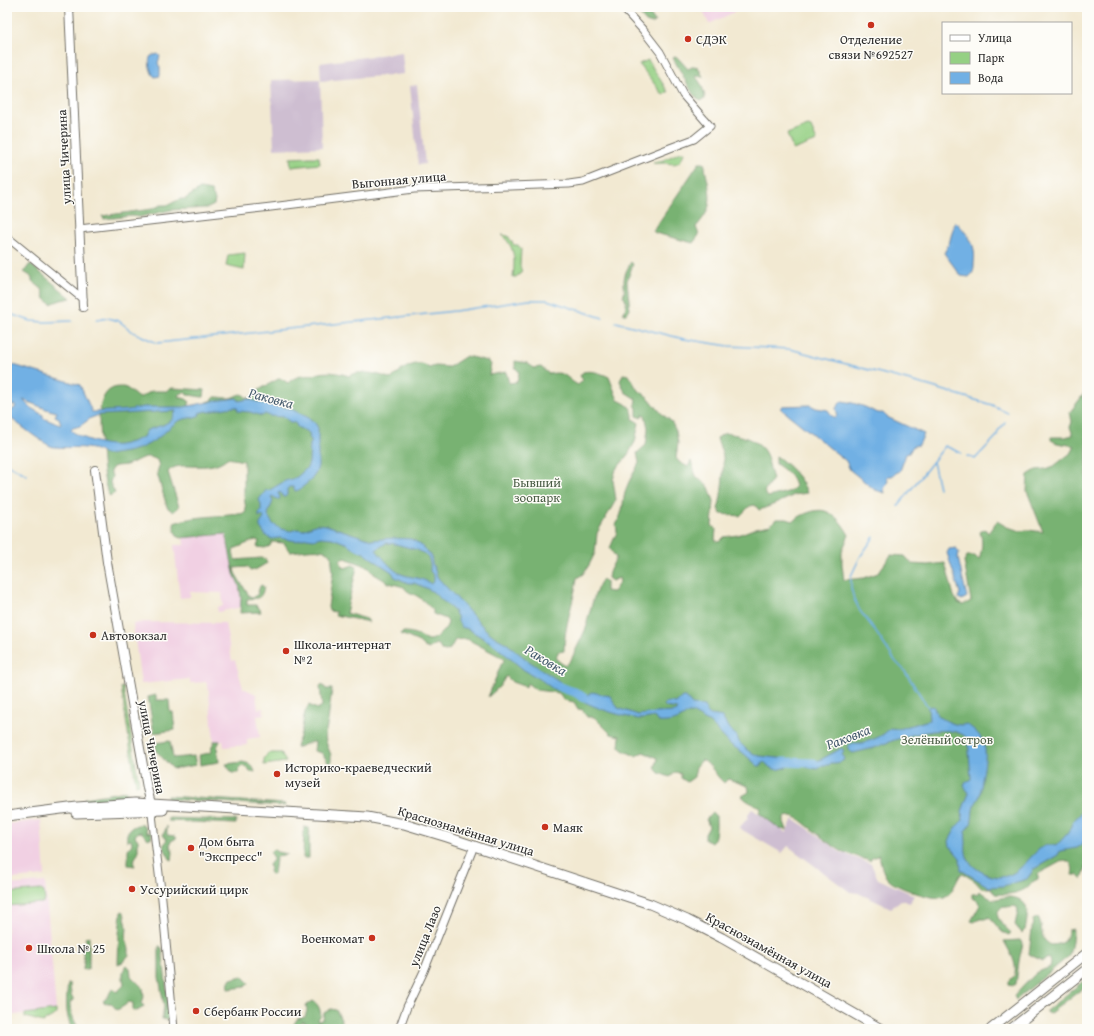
<svg xmlns="http://www.w3.org/2000/svg" width="1094" height="1036" font-family="'Gentium Book Plus',serif">
  <style>
    .built { fill: #f1d0e3 }
    .industrial { fill: #cebed1 }
    .green { fill: #95d084; stroke: #607e58 }
    .forest { fill: #78b272; stroke: #526e4e }
    .water { fill: #71b0e4; stroke: #4e6e88; fill-rule: evenodd }
    .lines { fill: none; stroke-linecap: round; stroke-linejoin: round }
    .stream { stroke: #71b0e4; stroke-width: 1.5 }
    .river { stroke: #71b0e4; stroke-width: 9 }
    .secondary-casing { stroke: #716e65; stroke-width: 9 }
    .primary-casing { stroke: #716e65; stroke-width: 10 }
    .highway-casing { stroke: #716e65; stroke-width: 11 }
    .secondary { stroke: #fff; stroke-width: 7 }
    .primary { stroke: #fff; stroke-width: 8 }
    .highway { stroke: #fff; stroke-width: 9 }
    .poi-dot { fill: #c8321e; stroke: #fdfcf7; stroke-width: 1.5 }
    .labels { text-anchor: middle; dominant-baseline: central; stroke-width: 3; stroke-linejoin: round; paint-order: stroke }
    .poi-label { font-size: 13px; fill: #2b2b2b; stroke: #fdfcf7; text-anchor: start }
    .street-label { font-size: 13px; fill: #2b2b2b; stroke: #fdfcf7 }
    .park-label { font-size: 13px; fill: #4b5d46; stroke: #fdfcf7 }
    .water-label { font-size: 14px; font-style: italic; fill: #445a6c; stroke: #fdfcf7 }
  </style>
  <rect width="100%" height="100%" fill="#fdfcf7"/>
  <filter id="ink" filterUnits="userSpaceOnUse"><feTurbulence type="fractalNoise" baseFrequency=".025" numOctaves="2"/><feDisplacementMap in="SourceGraphic" scale="8" xChannelSelector="R" yChannelSelector="G"/><feConvolveMatrix kernelMatrix="1 2 1 2 8 2 1 2 1" color-interpolation-filters="sRGB"/></filter>
  <filter id="wash" filterUnits="userSpaceOnUse"><feTurbulence type="fractalNoise" baseFrequency=".012" numOctaves="4" result="noise"/><feDisplacementMap in="SourceGraphic" scale="16" xChannelSelector="R" yChannelSelector="G"/><feGaussianBlur stdDeviation="0.9" result="paint"/><feColorMatrix in="noise" values="0 0 0 0 0 0 0 0 0 0 0 0 0 0 0 0 0 1.4 0 .05"/><feComposite in="paint" operator="in"/></filter>
  <g filter="url(#wash)">
    <rect width="100%" height="100%" fill="#f2e9d2"/>
    <path class="built" d="M701,7H745L709,24Z
      M226,534L234,574L239,585L241,607L218,612L217,607L223,606L222,593L190,592V597L180,598L174,545H184L183,537Z
      M143,622L225,623L232,661L235,660L243,688L256,694L258,709L263,708L264,715L257,716L260,737L247,739V745L224,747L223,741H214L208,685L207,684L206,682L190,683V679L141,684L133,624Z
      M41,820L45,876L12,879L7,824Z
      M45,882L56,1010L7,1016V885Z"/>
    <path class="industrial" d="M402,52L404,74L321,81L320,63Z
      M320,79L322,147L274,149L271,80Z
      M417,85L425,164L418,165L410,86Z
      M752,809L786,833L793,819L806,827L840,852L871,864L878,879L914,895L910,903L901,900L891,908L858,893L850,892L788,846L782,853L739,828L747,819L749,813Z"/>
    <path class="green" d="M648,60L668,92L663,95L639,64Z
      M808,126L811,127L817,141L793,150L787,134Z
      M682,152H684C681,164 677,165 666,163C662,163 657,164 653,163V162C664,162 671,155 682,152Z
      M310,157H319L320,164L291,167L290,158Z
      M502,235L508,236L514,245H518L521,249L520,266L522,272L516,277H513C515,259 515,247 502,235Z
      M245,253L244,270L226,266L228,255Z
      M121,687H123L139,784L136,785Z
      M268,753H281L286,762L264,765V759Z
      M41,890L44,892L45,901L42,903L7,906V893Z
      M56,1010V1014L43,1022L25,1017V1014Z"/>
    <path class="forest" d="M633,7H644L655,22L652,24L646,22Z
      M676,56L688,69L694,66L698,67L703,77L695,76C701,82 704,90 705,99L700,101L693,94L673,58Z
      M699,163H704L705,166C705,171 707,177 708,182C712,203 710,211 696,227L699,235L693,243L655,233L653,231Z
      M200,189L211,191L215,200L214,205L208,208L171,210L139,217L132,216L104,219L102,216L152,209L161,205H167L181,199H185Z
      M631,262L633,264L627,281L630,310L626,314H623C626,308 628,301 623,296C626,291 623,288 624,282C624,275 627,269 631,262Z
      M30,264L71,298L61,300L51,304L45,299L42,289L32,281V277L24,272Z
      M466,356L488,361L491,364L489,375L506,372L509,383L517,382L519,372L515,367V361L527,363L534,368L541,367L549,374C566,370 566,379 578,385L583,380L580,376L583,372C592,370 601,373 609,377L618,400C627,404 634,408 633,419L639,423L635,442L626,458L616,469L613,480L616,500L597,533L595,553L589,565L583,574L577,578C574,602 564,626 564,651L558,652L556,659L565,666L571,660L587,626V621C591,609 595,588 603,579L606,582V591L613,592L620,582L619,578L612,581L608,578L609,572L616,558L610,548L617,532L616,523C624,514 622,501 626,489C629,480 635,471 639,463L637,453L646,445L648,428L645,415L643,414L641,418L637,416V408L635,405L636,399L625,392L620,381L623,374L629,375L637,389L649,398L662,414L671,421L676,431L678,443L676,458L679,462L688,467L691,461L696,476L709,487L714,501L712,526L716,529L715,540L719,542L724,537L738,535L756,528L770,525L776,519H787L793,521C800,515 816,508 825,511C836,514 844,526 849,535L842,551V565L844,580L864,578L878,573L891,555L905,556L912,564L928,565L945,563L954,596L958,603L963,605L971,601L964,561L967,556H975L979,560C982,550 983,541 980,532L985,529L988,533L997,521L1007,527L1021,531L1029,530L1043,532L1027,491L1028,475L1036,470L1046,469L1054,466L1072,452L1075,446L1057,443L1051,440V437H1065L1073,435L1070,427L1072,422L1070,412L1083,395L1087,387V864L1082,879L1078,875H1072C1074,867 1072,862 1064,860L1038,874V879C1029,883 1031,885 1025,889C1016,894 1005,895 995,894L991,888H981L975,881L962,873C955,881 954,893 944,897C935,901 898,888 890,881C883,876 881,864 879,855L872,858L870,861L841,851L829,843L799,819L793,816L784,817V822L787,830L780,829L759,813L761,808C755,804 746,802 742,796L749,792L748,786L728,779L724,783C715,775 712,765 702,760L696,767L694,777L687,782L681,778V774L676,772L670,777L659,773L655,768L658,758L643,752L636,756L624,751L619,747L620,736L611,734L594,717H587L583,710L578,709L574,702L564,700L559,693L536,690L527,683L526,687L512,682L506,676L500,686L488,697L501,665L504,661L503,658L467,639L455,640L450,649L446,651L441,650L439,645L436,644L432,646L429,649L424,647L419,642L401,634L402,632C406,632 409,632 412,633C425,636 428,647 441,633C445,629 447,627 448,622L446,619L433,614V610C428,606 425,601 420,598C414,593 408,594 404,587L389,583L374,574L369,567L345,558L340,560L342,565L345,568L353,565L357,567L346,613L367,619L369,622L335,615L336,612L329,611L328,607L333,572L331,554C319,546 304,551 290,552L284,543L272,542L270,546L265,548L257,547L259,541L255,540L234,549L233,553L235,560L262,558L266,560L267,563L255,570L250,571L248,567L234,568L235,573L249,596L253,597L257,595L260,586L262,585L264,587C261,600 258,598 247,599V605H256L260,609L261,612L240,613L241,598L239,585L234,574L226,534L180,538C175,534 174,530 174,523C194,515 223,517 245,513L246,510L244,496V461L227,458C208,475 178,458 168,472L179,507L173,512L167,507L157,473L159,466L157,460C144,452 138,462 126,465C122,466 117,465 113,467L110,471L112,476L110,483L115,493L109,496C103,481 102,464 101,448C99,430 93,385 122,387C129,387 133,395 139,398L152,391H167L172,388L205,390L204,397C198,397 193,395 187,395L185,392L180,394L179,397L186,399L190,402L188,406L205,404L206,402L212,400L215,397C220,397 225,398 229,398C237,397 240,390 247,398H252L255,392L280,378L288,383C296,375 303,376 314,375C316,375 318,373 320,373C329,371 340,373 349,376C358,369 381,374 391,379C400,370 418,357 429,368L435,366L449,367Z
      M725,433C740,435 758,439 766,454C769,461 770,471 773,479L764,492L768,497L791,491L795,487C793,476 785,470 776,464V456C789,465 802,478 807,493C803,494 798,494 794,495C783,501 771,506 759,510L755,505L750,506L740,516L721,514L718,509C722,497 724,469 723,456C722,450 718,444 717,438Z
      M322,684L326,689H332L328,721L325,735L326,742L331,755V763L329,764L322,753L314,751L315,742H311L296,748C296,744 299,740 300,736C304,726 302,713 309,705L317,709L322,706L320,686Z
      M156,695V700H169L170,712H173L175,730L154,733L148,697Z
      M170,741L173,758L194,756L196,765L173,769L157,752L155,743Z
      M214,741H220L217,747L219,762L200,765L199,755L210,753Z
      M242,762C249,763 253,765 255,772H250L249,769L244,766L240,767L238,773H232L226,764Z
      M126,791V796L86,802L85,798Z
      M167,796L285,804V806L167,799Z
      M712,813L716,816C716,825 717,835 712,843L705,840V834L709,827L706,819Z
      M168,818L236,820V824L168,821Z
      M141,824L145,826L147,833L151,832L152,837L148,839L141,832L137,833L135,836L138,840V853L133,862L135,866L128,865V849L132,844L131,840L127,841C125,830 132,826 141,824Z
      M167,826V835L175,836L177,838L171,841L170,845L173,852L172,860L170,859L163,846L167,840L163,835Z
      M304,827L309,828V858H303Z
      M273,849L277,852L288,854L278,856L276,859L274,874L271,875L269,871L270,868L269,865L273,860V856L270,852Z
      M979,891C983,893 988,898 992,899C997,900 1002,897 1007,897C1030,897 1029,913 1025,930L1022,933L1015,925L1018,911L1017,907C1012,905 1007,908 1002,907C990,916 1005,926 1011,933L1009,935L1002,932L989,917L986,919H980L974,922L971,921L980,905L977,900L972,898V894H977Z
      M123,911L124,912L127,927L126,940L129,948V955L123,962L118,964L119,934L121,912Z
      M1038,917C1045,929 1037,937 1051,945C1062,944 1067,943 1068,930L1073,929L1072,942L1069,956L1016,1000L1014,996L1036,973L1050,967L1051,962L1049,958L1042,961L1029,954L1033,920Z
      M89,936V968L83,970L84,960L82,947L87,949V943L85,938Z
      M1020,940L1023,942C1022,949 1020,955 1019,961C1018,969 1017,977 1016,984L1012,986L1009,984V981L1015,975C1017,961 1010,953 1004,941Z
      M159,946H160L162,948L170,1018L167,1020L162,1019L164,1006L159,977Z
      M127,965L130,968L131,976L143,988L144,997L142,1003L144,1007L137,1011L133,1010V1003L129,1002L124,1006L117,1010L111,1003H105L103,1001L108,997L112,988L117,992L124,985C123,977 121,971 127,965Z
      M242,976L249,983L245,987L228,989L229,982L231,979Z
      M1087,978V985L1049,1014L1046,1011Z
      M70,983L71,995L74,1000L70,1002C70,1012 74,1021 79,1029H72C65,1016 66,998 68,984Z
      M313,1001C319,1005 320,1009 321,1016L317,1020L319,1021L323,1019L324,1013L331,1009L336,1010L346,1029H305V1022C300,1021 298,1025 296,1029H291L297,1019L305,1017L307,1010L306,1005Z"/>
    <path class="water" d="M158,54L160,56L158,63L160,68V76L155,77C151,75 147,60 151,56C153,55 155,55 158,54Z
      M955,221C967,234 977,243 974,263C974,269 974,273 969,277L961,276L944,253L949,244Z
      M7,363L80,385L92,412L128,410L143,407H184L214,401L237,398L239,401L248,399L267,405L289,408L309,418L315,423L318,428V466L316,473L311,480L299,490L295,491L293,487H289L287,489V495L285,497H283L280,492L278,493L280,497L279,500L272,496L271,497L273,500L272,504L269,510L268,516L273,524L281,529L291,531L297,529L303,530L317,524L326,525L372,540L393,538L411,539L418,543L431,555L432,563L438,578L486,630L495,637L506,643L527,660L559,681L568,690L566,692L553,689L540,679L524,670L493,644L468,629L461,627L458,621L457,616L454,611L433,592L426,588L414,583H408L395,577L392,572L377,562L364,553L354,549L348,544L332,538L321,537L314,539L307,538L296,541L280,538L272,539L266,536L260,527V524L264,518L262,515L259,517V514L261,511V504L259,500C261,496 264,494 266,490L268,491L285,481L292,479L297,477L307,468L309,463L310,444L312,442L309,437L310,435L308,432L297,427L296,424L293,422H290L284,417L270,416L265,414L262,416L250,412L238,411L237,407C230,407 217,409 210,412L206,411L199,413L200,415C192,419 185,417 177,422C169,427 163,435 155,440C140,451 123,453 105,455C92,444 69,449 54,447C45,446 17,422 7,416V409L13,410L16,406V405H9L7,403ZM23,400L49,410L57,412L55,416L59,418L61,424L60,425L43,418V415L31,408ZM176,411L172,420L163,425L147,430L143,437C135,441 127,444 119,445C108,447 78,438 71,430L73,428L80,426L91,418L99,415ZM386,543C395,543 402,546 410,548C423,551 432,556 430,571L434,576V581L431,584C422,577 411,578 401,574C392,570 383,558 376,550Z
      M842,401C850,402 857,404 865,407C872,410 876,414 883,413L887,417L924,434L919,445L913,446L909,453L906,454L900,471L896,473L892,476H888L887,478L888,481L884,489L885,493L875,490L850,470L846,461L780,408L782,406L810,405L816,408L828,410L833,417H836L838,415L837,413L836,408Z
      M956,548L959,552L958,558L967,597L962,600L958,598L960,593L947,553L949,549Z
      M577,691L584,697L592,692L610,696L618,708L638,715L654,713L675,712L677,709L666,707L664,705L665,703L669,702L676,703L682,697H685L692,705L704,706C709,718 711,714 722,717L729,729L737,736L739,742L748,751L759,756L788,759L793,762C789,767 778,772 771,768C769,767 766,763 764,762H762V766H758L742,752L731,745L710,723L692,713H688C679,721 669,723 658,722L654,717C649,718 644,719 639,719C624,717 581,705 573,693Z
      M933,706C935,709 937,715 940,717C947,722 959,727 966,724C991,739 986,756 982,780C981,785 981,792 980,795C979,799 976,802 974,806C972,811 973,818 971,824C970,827 968,828 966,831C965,835 966,840 966,843C964,859 971,867 986,874C1024,890 1032,836 1056,846L1068,833L1073,821L1087,808V835L1082,845L1077,848L1060,851L1058,855L1034,869L1027,879L1003,886L989,887L961,870L960,858L950,846L949,841L957,826L963,820L962,811L969,793L964,786L966,782L971,779L968,739C953,721 905,736 886,743C882,744 879,747 874,748C867,750 860,751 853,753L848,750V745C852,743 856,743 861,743C871,741 884,736 890,728L898,729L929,720L928,707Z
      M842,748L844,752L842,754L844,760C839,763 836,763 831,763L829,765H823L817,769L805,767L803,764L806,762L820,760Z"/>
    <g class="lines">
      <path class="stream" d="M7,313L31,321L45,322L72,321
        M96,320L108,318L119,321L133,332L157,343L455,311L529,300H547L603,318
        M616,322L684,339L729,346L790,349L929,386L992,405L1008,413
        M967,456L975,459L997,436L998,431L1005,423
        M933,462L939,488
        M7,464L27,475
        M898,506L945,446L961,453
        M874,537L860,557L851,576V588L854,599L860,611L871,625L896,662L904,670L928,707"/>
      <path class="river" d="M558,686L568,690L575,692L584,698
        M783,762L814,763"/>
    </g>
  </g>
  <g filter="url(#ink)">
    <g class="lines">
      <defs>
        <path id="secondary" d="M79,229L271,207L414,189L569,184L583,182L670,148L694,139L710,126L683,95L660,52L643,30L622,7
          M7,237L83,299
          M151,806L162,899L174,1029
          M399,1029L407,1007L424,971L472,851"/>
        <path id="primary" d="M69,7L83,307
          M95,470L107,562L147,788L151,804"/>
        <path id="highway" d="M76,813L163,810
          M7,816L77,807L135,803L367,817L404,824L447,837L650,904L687,920L722,938L881,1029
          M991,1029L1087,953
          M1011,1029L1087,969"/>
      </defs>
      <use href="#secondary" class="secondary-casing"/>
      <use href="#primary" class="primary-casing"/>
      <use href="#highway" class="highway-casing"/>
      <use href="#secondary" class="secondary"/>
      <use href="#primary" class="primary"/>
      <use href="#highway" class="highway"/>
    </g>
  </g>
  <g class="poi-dot">
    <circle cx="871" cy="25" r="4"/>
    <circle cx="688" cy="39" r="4"/>
    <circle cx="93" cy="635" r="4"/>
    <circle cx="286" cy="651" r="4"/>
    <circle cx="277" cy="774" r="4"/>
    <circle cx="545" cy="827" r="4"/>
    <circle cx="191" cy="848" r="4"/>
    <circle cx="132" cy="889" r="4"/>
    <circle cx="372" cy="938" r="4"/>
    <circle cx="29" cy="948" r="4"/>
    <circle cx="196" cy="1011" r="4"/>
  </g>
  <g class="labels">
    <g class="poi-label">
      <text x="696" y="39">СДЭК</text>
      <text x="871" y="39" text-anchor="middle">Отделение<tspan x="871" dy="15">связи №692527</tspan></text>
      <text x="101" y="635">Автовокзал</text>
      <text x="294" y="644">Школа-интернат<tspan x="294" dy="15">№2</tspan></text>
      <text x="285" y="767">Историко-краеведческий<tspan x="285" dy="15">музей</tspan></text>
      <text x="553" y="827">Маяк</text>
      <text x="199" y="841">Дом быта<tspan x="199" dy="15">"Экспресс"</tspan></text>
      <text x="140" y="889">Уссурийский цирк</text>
      <text x="364" y="938" text-anchor="end">Военкомат</text>
      <text x="37" y="948">Школа № 25</text>
      <text x="204" y="1011">Сбербанк России</text>
    </g>
    <g class="street-label">
      <text transform="translate(64 157) rotate(-93)">улица Чичерина</text>
      <text transform="translate(399 180) rotate(-5)">Выгонная улица</text>
      <text transform="translate(152 747) rotate(79)">улица Чичерина</text>
      <text transform="translate(466 831) rotate(17)">Краснознамённая улица</text>
      <text transform="translate(425 936) rotate(-68)">улица Лазо</text>
      <text transform="translate(769 950) rotate(29)">Краснознамённая улица</text>
    </g>
    <g class="park-label">
      <text x="537" y="482">Бывший<tspan x="537" dy="15">зоопарк</tspan></text>
      <text x="947" y="739">Зелёный остров</text>
    </g>
    <g class="water-label">
      <text transform="translate(271 398) rotate(15)">Раковка</text>
      <text transform="translate(546 660) rotate(31)">Раковка</text>
      <text transform="translate(848 737) rotate(-21)">Раковка</text>
    </g>
  </g>
  <rect width="1094" height="1036" fill="none" stroke="#fdfcf7" stroke-width="24"/>
  <rect x="942" y="22" width="130" height="72" fill="#fdfcf7" stroke="#a9a8a5"/>
  <rect x="950" y="35" width="20" height="6" fill="#ffffff" stroke="#a9a8a5"/>
  <text x="978" y="42" font-size="12" fill="#2b2b2b">Улица</text>
  <rect x="950" y="52" width="20" height="12" fill="#95d084" stroke="#a9a8a5"/>
  <text x="978" y="62" font-size="12" fill="#2b2b2b">Парк</text>
  <rect x="950" y="72" width="20" height="12" fill="#71b0e4" stroke="#a9a8a5"/>
  <text x="978" y="82" font-size="12" fill="#2b2b2b">Вода</text>
</svg>
